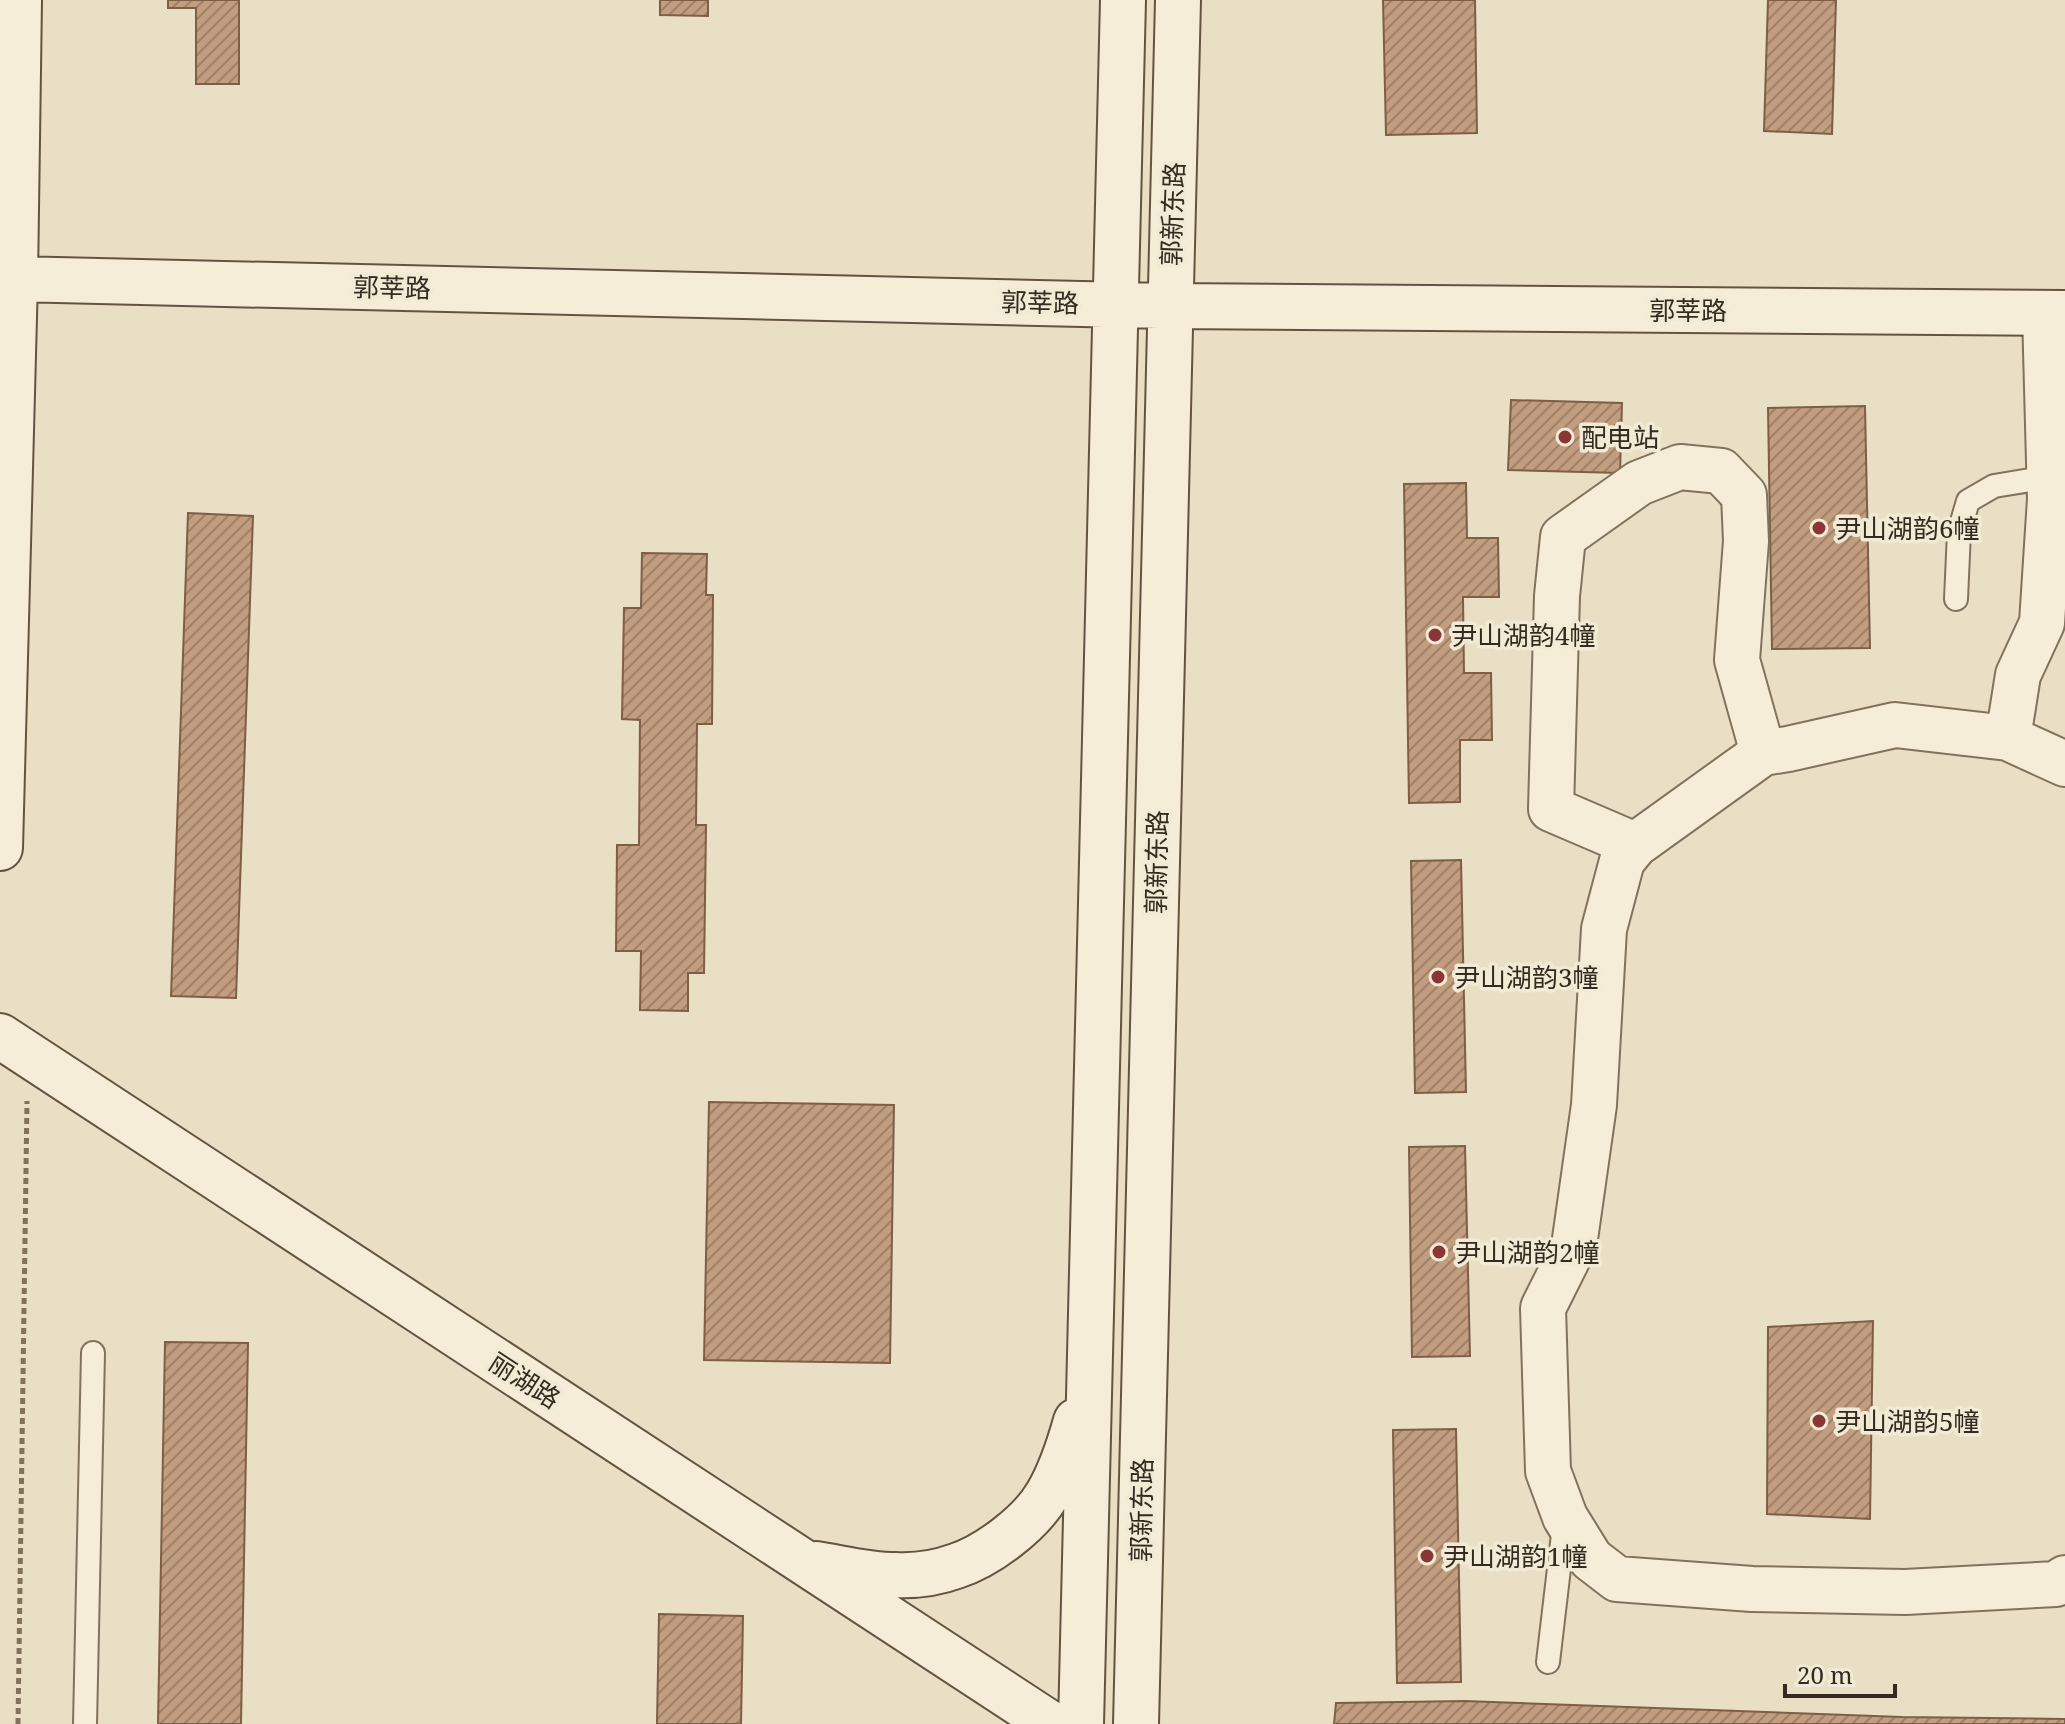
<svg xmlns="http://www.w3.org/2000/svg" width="2065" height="1724" font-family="'Noto Serif','Noto Sans SC',serif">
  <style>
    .building { fill: url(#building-hatch); stroke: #7f5e46; stroke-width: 2 }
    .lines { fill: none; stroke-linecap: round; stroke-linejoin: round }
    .lane-casing { stroke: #82725d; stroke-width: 26 }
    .street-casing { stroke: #82725d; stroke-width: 48 }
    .secondary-casing { stroke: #645340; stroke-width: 48 }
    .path { stroke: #82725d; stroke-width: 5; stroke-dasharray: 6 4; stroke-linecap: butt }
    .lane { stroke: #f5edd8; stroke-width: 22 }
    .street { stroke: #f5edd8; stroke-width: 44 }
    .secondary { stroke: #f5edd8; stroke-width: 44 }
    .poi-dot { fill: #8b3534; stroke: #f1ead4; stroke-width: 3 }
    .labels { text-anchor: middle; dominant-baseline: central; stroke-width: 7; stroke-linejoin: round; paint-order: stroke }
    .street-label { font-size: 26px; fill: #342a20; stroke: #f1ead4 }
    .poi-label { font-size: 26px; fill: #342a20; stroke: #f1ead4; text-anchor: start }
  </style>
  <defs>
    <pattern id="building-hatch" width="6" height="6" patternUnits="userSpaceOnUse" patternTransform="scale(2)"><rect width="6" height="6" fill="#c39d7f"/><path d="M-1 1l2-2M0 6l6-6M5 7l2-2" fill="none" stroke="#9f8068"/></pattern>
  </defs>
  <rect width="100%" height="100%" fill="#e9dfc5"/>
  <path class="building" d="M168,0H239V84H196V8H168Z
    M660,0H708V16L660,15Z
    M1383,0H1475L1477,133L1386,135Z
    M1768,0H1836L1832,134L1764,131Z
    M1511,400L1622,403L1620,473L1508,470Z
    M1865,406L1870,648L1772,649L1768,408Z
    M1466,483L1467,538H1498L1499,597H1463L1464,673H1491L1492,740H1460V802L1409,803L1404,484Z
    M188,513L253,516L236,998L171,996Z
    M642,553L707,554L706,595H713L712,724H697L696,825H706L704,973H688V1011L640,1010L641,951H616L617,845H639L640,720L622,719L624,608H641Z
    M1461,860L1466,1092L1415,1093L1411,861Z
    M709,1102L894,1105L890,1363L704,1360Z
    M1465,1146L1470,1356L1412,1357L1409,1147Z
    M1873,1321L1870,1519L1767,1514L1768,1327Z
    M165,1342L248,1343L241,1724H158Z
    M1456,1429L1461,1682L1397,1683L1393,1430Z
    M659,1614L743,1616L741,1724H657Z
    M1465,1701L1902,1717L2065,1719V1724H1334L1336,1703Z"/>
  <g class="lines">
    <defs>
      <path id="lane" d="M1956,599L1959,532L1968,501L1994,486L2049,477
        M1548,1662L1564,1526
        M85,1724L93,1353"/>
      <path id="street" d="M2045,313L2050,499L2042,623L2018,675L2008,738L2065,764
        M2008,738L1895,725L1788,749L1763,753L1635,845L1622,861L1604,929L1594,1105L1574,1246L1543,1308L1548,1471L1565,1517L1591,1559L1617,1579L1752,1589L1905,1592L2056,1584L2065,1578
        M1635,845L1551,809L1557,596L1563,537L1639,483L1680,467L1721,471L1744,495L1746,541L1737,660L1763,753"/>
      <path id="secondary" d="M15,279L1170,306L2065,313
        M0,848L15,279L19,0
        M0,1036L1051,1724
        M816,1564C842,1568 869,1575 895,1575C915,1576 937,1573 956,1566C987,1556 1030,1524 1047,1495C1061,1472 1069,1446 1076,1421
        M1081,1724L1123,0
        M1136,1724L1178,0"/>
    </defs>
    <use href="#lane" class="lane-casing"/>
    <use href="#street" class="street-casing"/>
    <use href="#secondary" class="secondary-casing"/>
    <path class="path" d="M18,1724L27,1101"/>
    <use href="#lane" class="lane"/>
    <use href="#street" class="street"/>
    <use href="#secondary" class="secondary"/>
  </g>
  <g class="poi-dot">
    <circle cx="1565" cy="437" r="8"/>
    <circle cx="1819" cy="528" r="8"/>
    <circle cx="1435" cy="635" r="8"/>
    <circle cx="1438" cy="977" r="8"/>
    <circle cx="1439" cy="1252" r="8"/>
    <circle cx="1819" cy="1421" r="8"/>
    <circle cx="1427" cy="1556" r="8"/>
  </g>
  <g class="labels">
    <g class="street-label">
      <text transform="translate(1172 214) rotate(-88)">郭新东路</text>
      <text transform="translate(392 287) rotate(1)">郭莘路</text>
      <text transform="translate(1040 302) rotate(1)">郭莘路</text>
      <text x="1688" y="310">郭莘路</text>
      <text transform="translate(1156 862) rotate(-89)">郭新东路</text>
      <text transform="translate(525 1380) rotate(33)">丽湖路</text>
      <text transform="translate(1141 1510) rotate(-89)">郭新东路</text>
    </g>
    <g class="poi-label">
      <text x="1581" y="437">配电站</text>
      <text x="1835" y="528">尹山湖韵6幢</text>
      <text x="1451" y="635">尹山湖韵4幢</text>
      <text x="1454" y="977">尹山湖韵3幢</text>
      <text x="1455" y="1252">尹山湖韵2幢</text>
      <text x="1835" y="1421">尹山湖韵5幢</text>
      <text x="1443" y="1556">尹山湖韵1幢</text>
    </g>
  </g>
  <path d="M1785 1684v12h110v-12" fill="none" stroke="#342a20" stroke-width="4"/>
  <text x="1797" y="1684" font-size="24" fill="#342a20" stroke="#f1ead4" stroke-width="6" paint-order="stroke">20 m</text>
</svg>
